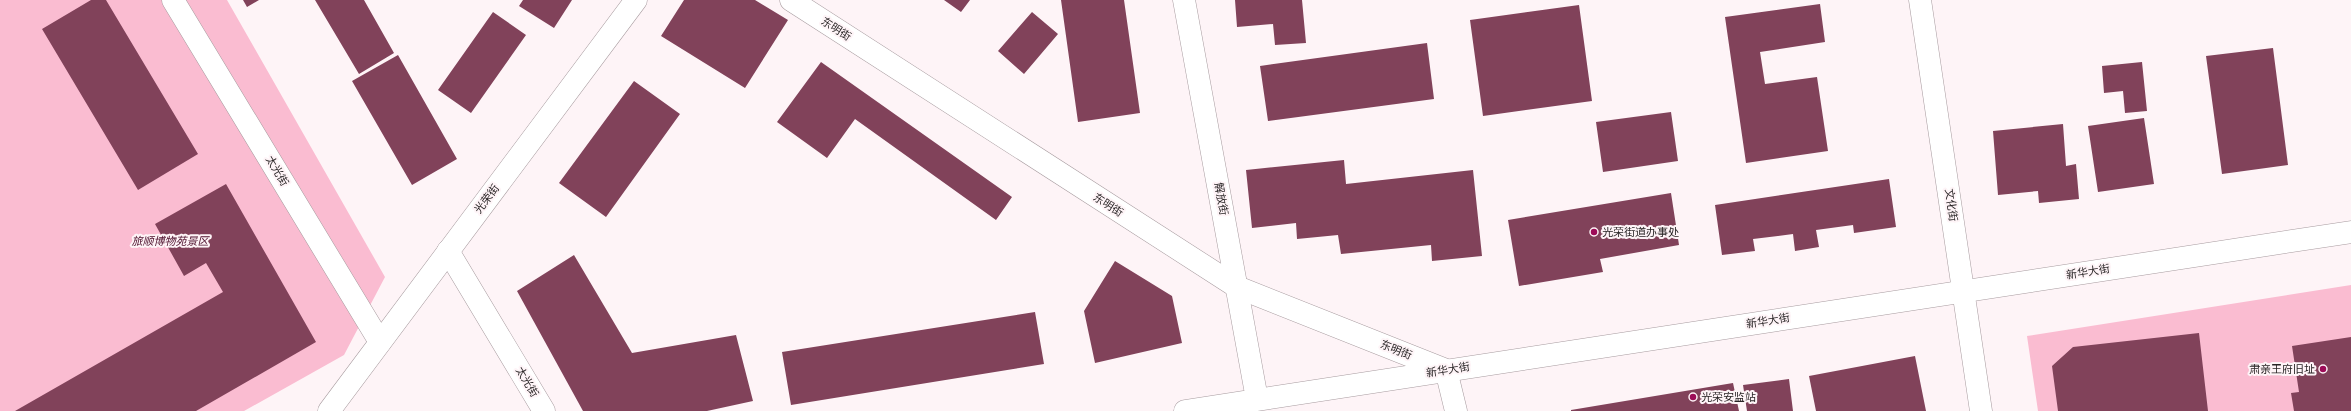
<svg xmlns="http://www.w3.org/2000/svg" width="2351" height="411" font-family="'Source Serif 4','Noto Sans SC',serif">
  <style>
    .green { fill: #fabcd1 }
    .building { fill: #81425a }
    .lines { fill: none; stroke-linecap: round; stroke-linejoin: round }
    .minor-casing { stroke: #a79b9f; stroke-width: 23 }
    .tertiary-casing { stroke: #a79b9f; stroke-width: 23 }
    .minor { stroke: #fff; stroke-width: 22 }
    .tertiary { stroke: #fff; stroke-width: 22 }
    .poi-dot { fill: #9d0c58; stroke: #fef4f7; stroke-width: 1.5 }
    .labels { text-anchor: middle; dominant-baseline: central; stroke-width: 4; stroke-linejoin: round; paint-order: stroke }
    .street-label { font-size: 11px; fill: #292526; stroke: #fef4f7 }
    .poi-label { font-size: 11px; fill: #292526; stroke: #fef4f7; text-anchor: start }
    .park-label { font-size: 11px; font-style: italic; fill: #4b0d2a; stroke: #fef4f7 }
  </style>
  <rect width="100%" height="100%" fill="#fef4f7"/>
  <path class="green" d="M0,0H227L385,277L344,355L244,411H0Z
    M2351,285V411H2038L2027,336Z"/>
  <path class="building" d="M91,0H106L198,154L138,190L42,29Z
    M243,0H259L247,7Z
    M315,0H364L394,53L359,74Z
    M523,0H572L554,28L519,6Z
    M684,0H755L788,20L745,88L661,36Z
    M944,0H970L961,12Z
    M1061,0H1124L1140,113L1078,122Z
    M1235,0H1302L1306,43L1275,45L1273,24L1237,27Z
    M1820,4L1825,42L1760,52L1765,84L1817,77L1828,151L1746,163L1725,17Z
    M1579,5L1592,101L1483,116L1470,20Z
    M493,12L526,35L471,113L438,90Z
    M1032,12L1058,34L1024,74L998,51Z
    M1427,43L1434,99L1268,121L1260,66Z
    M2273,48L2288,165L2222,174L2206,56Z
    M398,55L457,159L412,185L352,81Z
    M821,62L1012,197L996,220L855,119L827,158L777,122Z
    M2142,62L2147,111L2125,113L2123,91L2104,93L2102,66Z
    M634,81L680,114L606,217L559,183Z
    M1671,112L1678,161L1603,172L1596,122Z
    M2144,118L2154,184L2098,192L2088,126Z
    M2063,124L2066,166L2076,164L2079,199L2039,203L2038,191L1998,195L1993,131Z
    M1344,160L1346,184L1473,170L1482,256L1432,261L1431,245L1341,254L1338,235L1297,239L1296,223L1252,228L1246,170Z
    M1889,179L1896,227L1854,233L1853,225L1816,230L1819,247L1795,251L1793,234L1753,239L1755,251L1722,255L1715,205Z
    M226,184L316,342L196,411H15L223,292L206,263L184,276L155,224Z
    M1671,193L1679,245L1600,259L1603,272L1519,286L1508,220Z
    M574,255L632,353L736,335L753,401L707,411H583L517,291Z
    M1115,261L1172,296L1182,343L1095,363L1084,311Z
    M1035,312L1044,364L791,405L782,352Z
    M2199,333L2208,411H2058L2052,366L2073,347Z
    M2351,337V411H2294L2291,393L2299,392L2292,346Z
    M1915,356L1926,411H1816L1809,376Z
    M1789,379L1793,411H1747L1743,385Z
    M1733,383L1739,411H1571V410Z"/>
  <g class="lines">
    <defs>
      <path id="minor" d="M173,0L380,342
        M791,0L1237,287L1446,370L1456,411
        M1920,0L1981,411
        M448,251L544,411"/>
      <path id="tertiary" d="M1184,0L1257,399
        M329,411L636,0
        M1185,411L2351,232"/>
    </defs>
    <use href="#minor" class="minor-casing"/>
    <use href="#tertiary" class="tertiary-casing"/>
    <use href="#minor" class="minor"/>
    <use href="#tertiary" class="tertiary"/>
  </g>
  <g class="poi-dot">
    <circle cx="1594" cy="232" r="4"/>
    <circle cx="2323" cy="369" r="4"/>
    <circle cx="1693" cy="397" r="4"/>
  </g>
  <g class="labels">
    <g class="street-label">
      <text transform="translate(836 29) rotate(33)">东明街</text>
      <text transform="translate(277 171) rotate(59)">太光街</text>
      <text transform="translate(487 199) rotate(-53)">光荣街</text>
      <text transform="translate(1221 199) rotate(80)">解放街</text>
      <text transform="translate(1108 205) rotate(33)">东明街</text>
      <text transform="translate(1951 205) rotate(82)">文化街</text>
      <text transform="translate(2088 272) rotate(-9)">新华大街</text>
      <text transform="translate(1768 321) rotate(-9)">新华大街</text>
      <text transform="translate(1396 350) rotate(22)">东明街</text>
      <text transform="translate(1448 370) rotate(-9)">新华大街</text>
      <text transform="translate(527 382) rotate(59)">太光街</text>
    </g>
    <g class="poi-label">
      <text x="1602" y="232">光荣街道办事处</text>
      <text x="2315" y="369" text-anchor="end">肃亲王府旧址</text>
      <text x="1701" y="397">光荣安监站</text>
    </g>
    <g class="park-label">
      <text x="170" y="241">旅顺博物苑景区</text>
    </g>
  </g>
</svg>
